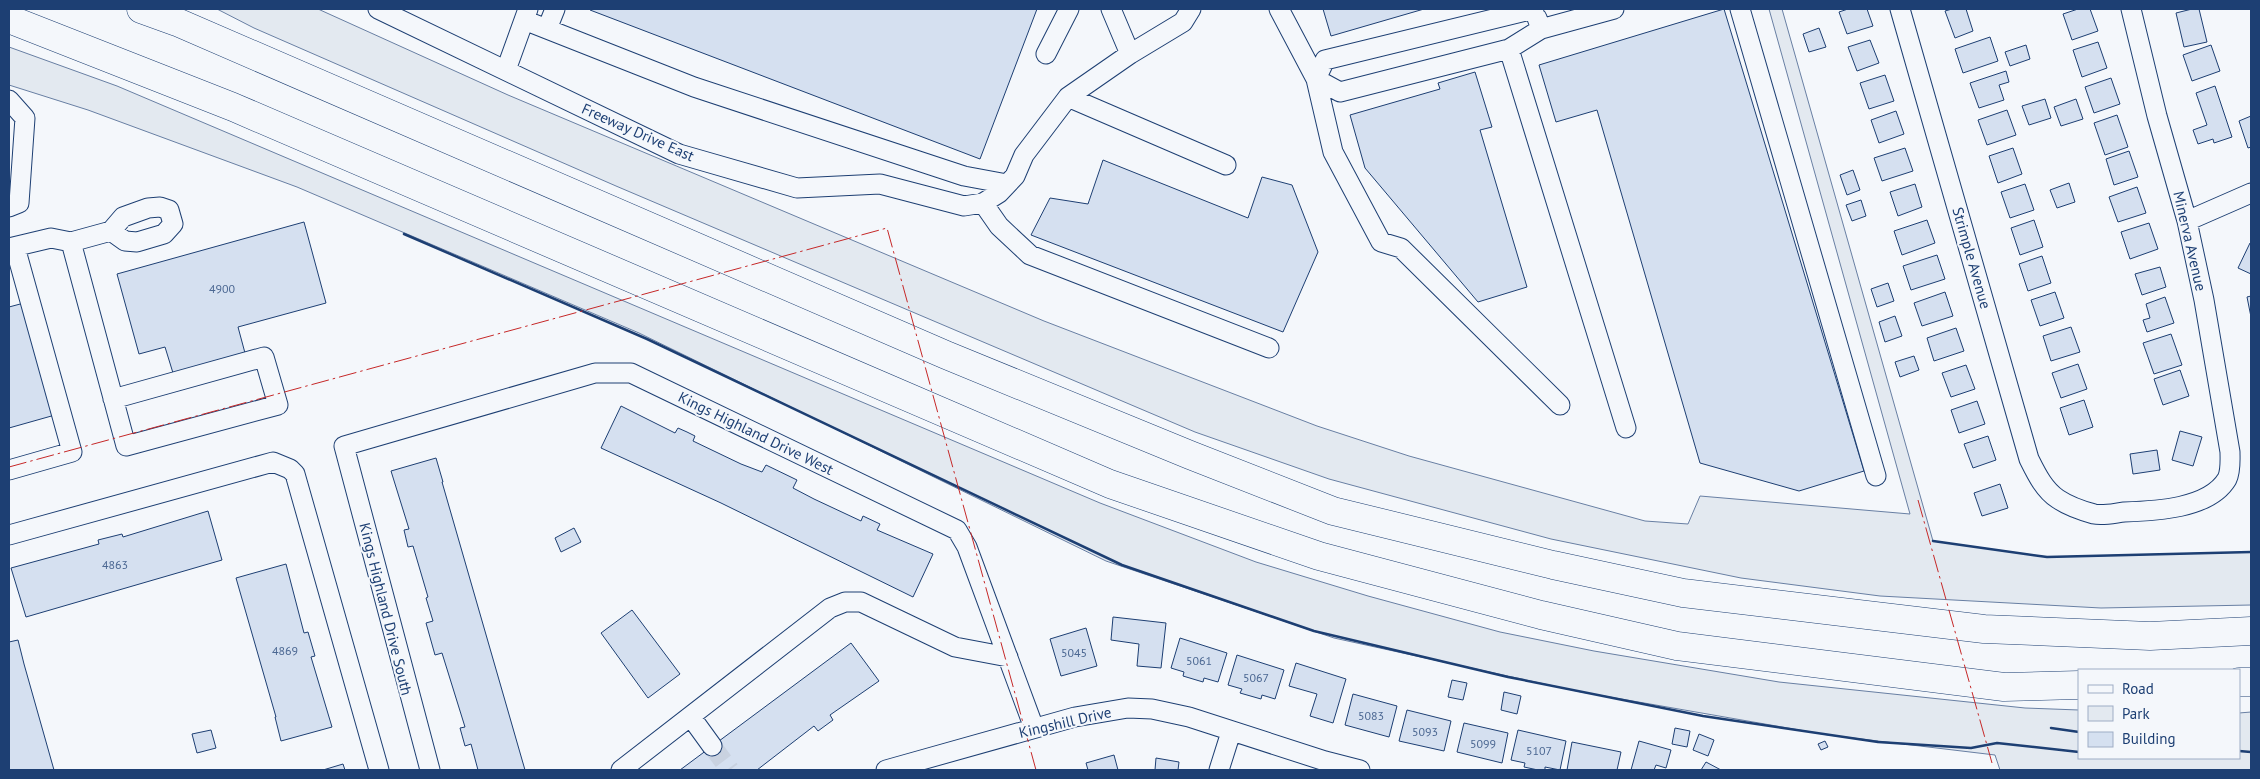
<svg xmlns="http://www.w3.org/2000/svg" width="2260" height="779" font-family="'PT Sans',sans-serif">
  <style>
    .green { fill: #e3e9f0; stroke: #687fa3 }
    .building { fill: #d5e0f0; stroke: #1d3f73 }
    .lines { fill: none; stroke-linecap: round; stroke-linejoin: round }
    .minor-tunnel { stroke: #c9d2e0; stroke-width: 19; stroke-dasharray: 19 9; stroke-linecap: butt }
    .minor-casing { stroke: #1d3f73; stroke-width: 21 }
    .highway-casing { stroke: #1d3f73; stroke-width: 29 }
    .minor { stroke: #f4f7fb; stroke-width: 19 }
    .highway { stroke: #f4f7fb; stroke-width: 28 }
    .wall { stroke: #1d3f73; stroke-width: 2.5 }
    .power { stroke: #c62828; stroke-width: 1; stroke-dasharray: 18 4 2.5 4; stroke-linecap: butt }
    .labels { text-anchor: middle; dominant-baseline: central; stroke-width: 4; stroke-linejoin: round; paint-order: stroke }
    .number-label { font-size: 12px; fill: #4b6792 }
    .street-label { font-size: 15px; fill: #1d3f73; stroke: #f4f7fb }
  </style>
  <rect width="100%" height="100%" fill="#f4f7fb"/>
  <path class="green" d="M217,9H318L508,95L1044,321L1317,426L1409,456L1645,521L1688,524L1700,496L1910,514L1769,9H1782L1933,541L2047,557L2251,552V605L2101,608L1880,596L1741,578L1551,539L1329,479L1195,432L616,186L254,28Z
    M9,47L117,86L1100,503L1256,562L1368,596L1500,632L1594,651L1779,682L2025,708L2079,710V758H2239V713L2251,712V770H2000L1995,755L1828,735L1581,692L1334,638L1106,561L639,333L297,187L88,110L9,85Z"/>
  <path class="building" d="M591,9H1037L980,159L590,10Z
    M1323,9H1424L1331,36Z
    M1724,9L1864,471L1799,491L1700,463L1597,110L1556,122L1539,65Z
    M1848,9H1867L1873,26L1847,34L1839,12Z
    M1952,9H1966L1973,31L1955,38L1945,11Z
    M2078,9H2090L2098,31L2072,40L2063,14Z
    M2192,9H2199L2207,42L2184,47L2176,13Z
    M1819,28L1826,47L1809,52L1803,34Z
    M1990,37L1998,61L1963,73L1955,49Z
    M1870,40L1879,63L1857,71L1848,47Z
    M2098,42L2107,68L2082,77L2073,50Z
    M2026,45L2030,59L2010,66L2005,52Z
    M2211,45L2220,71L2192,81L2183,55Z
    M2006,71L2009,82L1999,85L2004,100L1979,108L1970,83Z
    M1475,72L1492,127L1480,130L1527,287L1478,302L1365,168L1350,115L1440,89L1438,83Z
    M1885,75L1894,101L1869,109L1860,83Z
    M2111,78L2120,104L2094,113L2085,87Z
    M2215,86L2232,137L2214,143L2213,139L2198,144L2193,130L2207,125L2196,93Z
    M2045,99L2051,118L2029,125L2022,106Z
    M2076,99L2083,119L2061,126L2054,107Z
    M2007,110L2016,135L1987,145L1978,120Z
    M1896,111L1904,134L1879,143L1871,120Z
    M2117,115L2128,147L2105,155L2094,123Z
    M2251,116V147L2248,148L2239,121Z
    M1905,148L1913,171L1882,181L1874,158Z
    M2013,148L2022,174L1998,183L1989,156Z
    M2129,151L2138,177L2114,185L2106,159Z
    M1103,160L1248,218L1262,177L1292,185L1318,252L1283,332L1031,235L1050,198L1088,204Z
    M1853,170L1860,190L1847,195L1840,175Z
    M2069,183L2075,202L2057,208L2050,190Z
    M1915,184L1922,207L1898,216L1890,192Z
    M2025,184L2034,210L2010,218L2001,192Z
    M2137,187L2146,213L2118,222L2109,197Z
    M1861,200L1866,216L1852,221L1846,205Z
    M1927,220L1935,243L1902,255L1894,231Z
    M2034,220L2043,247L2020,255L2011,228Z
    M304,222L326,303L238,327L245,353L173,373L165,347L139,354L117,274Z
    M2149,223L2158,249L2130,259L2121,232Z
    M2250,243H2251V274L2238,268Z
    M1937,255L1945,279L1911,290L1903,266Z
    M2042,256L2051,283L2028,291L2019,264Z
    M2160,267L2166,287L2142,295L2135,274Z
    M1888,283L1894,301L1877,307L1871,289Z
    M1945,292L1953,316L1922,326L1914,303Z
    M2055,292L2064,318L2040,326L2031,300Z
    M2251,296V317L2247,297Z
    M2165,297L2174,323L2147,332L2143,320L2150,318L2146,304Z
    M24,303L55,415L9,428V307Z
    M1895,316L1902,336L1885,342L1879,322Z
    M2071,327L2080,352L2051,361L2043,336Z
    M1956,328L1964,351L1934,361L1927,338Z
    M2171,334L2182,365L2154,374L2143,343Z
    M1914,356L1919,370L1900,377L1895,362Z
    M2078,364L2087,389L2061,398L2052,373Z
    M1966,365L1975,389L1951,397L1942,373Z
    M2180,370L2189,396L2163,405L2154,379Z
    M2084,400L2093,427L2069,435L2060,408Z
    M1977,401L1985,424L1959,433L1951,410Z
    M621,406L675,433L678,428L687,432L695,436L693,441L741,464L762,472L766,465L797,480L793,488L814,499L861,521L863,516L880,524L877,530L933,554L913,597L721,503L601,448Z
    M2180,431L2202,437L2193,466L2172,460Z
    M1988,436L1996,460L1973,468L1964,444Z
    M2157,450L2160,470L2133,474L2130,454Z
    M436,458L443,482H442L525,770H478L471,744L465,746L460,728L465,727L442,653L435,655L426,623L433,621L426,598L428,597L413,546L408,547L404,530L409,529L391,471Z
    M2000,484L2008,508L1982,516L1974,493Z
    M208,511L222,560L26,617L11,568L99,544L98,540L122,534L123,537Z
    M574,528L581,542L561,552L555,538Z
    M286,564L304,633L308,632L315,656L311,657L332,727L281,741L275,717H276L236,578Z
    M632,610L680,674L648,698L601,633Z
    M1113,617L1166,623L1161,668L1137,666L1139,644L1111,640Z
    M1086,628L1097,666L1061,676L1050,639Z
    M1180,638L1227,653L1218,682L1204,678L1203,682L1183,676L1184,672L1171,668Z
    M18,640L24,664L54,770H9V642Z
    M851,643L879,681L830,715L833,720L818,731L814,726L757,770H680Z
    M1237,655L1284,670L1275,699L1262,695L1261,699L1240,693L1242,689L1228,685Z
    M1296,663L1346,679L1333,723L1310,716L1317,694L1289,686Z
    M1452,680L1467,683L1463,700L1448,697Z
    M1504,692L1521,696L1517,714L1501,710Z
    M1353,694L1397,706L1389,737L1345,725Z
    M1407,710L1451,721L1444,751L1399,741Z
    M1464,723L1508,733L1502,763L1457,752Z
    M1675,728L1690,731L1687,747L1672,744Z
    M211,730L216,748L197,753L192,734Z
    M1518,730L1566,741L1560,770L1545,767V770H1538L1524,767L1525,763L1511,760Z
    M1699,734L1714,740L1708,756L1693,750Z
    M1639,741L1671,750L1666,768L1656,765L1654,770H1631Z
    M1825,741L1828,747L1821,750L1818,744Z
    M1572,742L1621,752L1617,770H1567Z
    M1114,755L1118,770H1088L1086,763Z
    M1156,758L1179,762L1178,770H1155Z
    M1706,762L1721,770H1701Z
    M343,764L345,770H323Z"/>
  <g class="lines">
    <path class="minor-tunnel" d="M712,746L730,770"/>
    <defs>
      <path id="minor" d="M378,9L679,154L797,188L880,184L964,206L983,203L999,193L1015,176L1024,155L1068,97L1130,54L1183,22L1191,9
        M1111,9L1130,54
        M1279,9L1316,79L1333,152L1381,242L1401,248L1560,405
        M1740,9L1876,476
        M1900,9L2029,459C2036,473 2044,490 2058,499C2067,505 2083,511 2094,514C2103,516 2115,513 2124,512C2155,511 2209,509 2227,479C2231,471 2230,460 2230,452L2204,300L2187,221L2157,116L2131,9
        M1537,18L1541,29L1614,9
        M524,20L694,87L964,176L1007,184
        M547,29L555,9
        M1509,49L1626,428
        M1046,54L1069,9
        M506,70L528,9
        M1316,79L1340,92L1509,49L1541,29
        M1316,79L1325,60L1534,9
        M1068,97L1226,165
        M9,100L25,118L19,203L9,207
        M983,203L999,226L1030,255L1269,348
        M2187,221L2251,193
        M71,242L111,231L123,217L148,208L160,207L169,210L173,224L164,234L137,242L125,241L111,231
        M9,248L51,238L71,242L126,446L278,405L264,357L113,399
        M9,470L72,452L15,247
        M9,535L273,462L290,469L295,474L379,770
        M691,717L712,746
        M430,770L344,446L595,373H631L957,530L967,547L1034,728
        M621,770L830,608L845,602H861L955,647L1008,657
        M886,770L1075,717L1128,708L1152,709L1189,717L1325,761L1360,770
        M1219,770L1231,732"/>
      <path id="highway" d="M141,9L177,22L946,355L1190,455L1333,511L1553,565L1683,593L1984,629L2150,636L2251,631
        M9,19L233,107L1110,484L1319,556L1541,615L1677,646L2004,687L2079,685
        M2239,682H2251"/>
    </defs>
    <use href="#minor" class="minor-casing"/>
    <use href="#highway" class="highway-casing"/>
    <use href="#minor" class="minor"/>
    <use href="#highway" class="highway"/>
    <path class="wall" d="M404,234L647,339L1122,565L1314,631L1508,677L1703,716L1878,742L1971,748L1997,743L2079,752
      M1933,541L2047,557L2251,552
      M2051,728L2079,732
      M2239,751L2251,752"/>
    <path class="power" d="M9,467L887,228L1036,770
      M1918,500L1992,763"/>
  </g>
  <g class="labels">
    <g class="number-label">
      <text x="222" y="288">4900</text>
      <text x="115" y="564">4863</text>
      <text x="285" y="650">4869</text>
      <text x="1074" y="652">5045</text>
      <text x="1199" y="660">5061</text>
      <text x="1256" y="677">5067</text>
      <text x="1371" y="715">5083</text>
      <text x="1425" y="731">5093</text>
      <text x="1483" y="743">5099</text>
      <text x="1539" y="750">5107</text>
    </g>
    <g class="street-label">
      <text transform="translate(638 132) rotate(24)">Freeway Drive East</text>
      <text transform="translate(2190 241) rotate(77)">Minerva Avenue</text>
      <text transform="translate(1972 258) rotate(74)">Strimple Avenue</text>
      <text transform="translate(756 433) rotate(26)">Kings Highland Drive West</text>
      <text transform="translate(386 609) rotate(76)">Kings Highland Drive South</text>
      <text transform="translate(1065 722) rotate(-13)">Kingshill Drive</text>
    </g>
  </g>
  <rect width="2260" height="779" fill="none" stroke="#1d3f73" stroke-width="20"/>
  <rect x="2078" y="669" width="162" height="90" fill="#f4f7fb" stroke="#9eadc5"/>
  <rect x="2088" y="685" width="25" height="8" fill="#f4f7fb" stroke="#9eadc5"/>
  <text x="2122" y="694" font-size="15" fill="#1d3f73">Road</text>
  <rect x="2088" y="706" width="25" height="15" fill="#e3e9f0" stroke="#9eadc5"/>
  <text x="2122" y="719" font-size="15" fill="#1d3f73">Park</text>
  <rect x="2088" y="732" width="25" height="15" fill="#d5e0f0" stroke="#9eadc5"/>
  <text x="2122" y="744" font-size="15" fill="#1d3f73">Building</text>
</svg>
